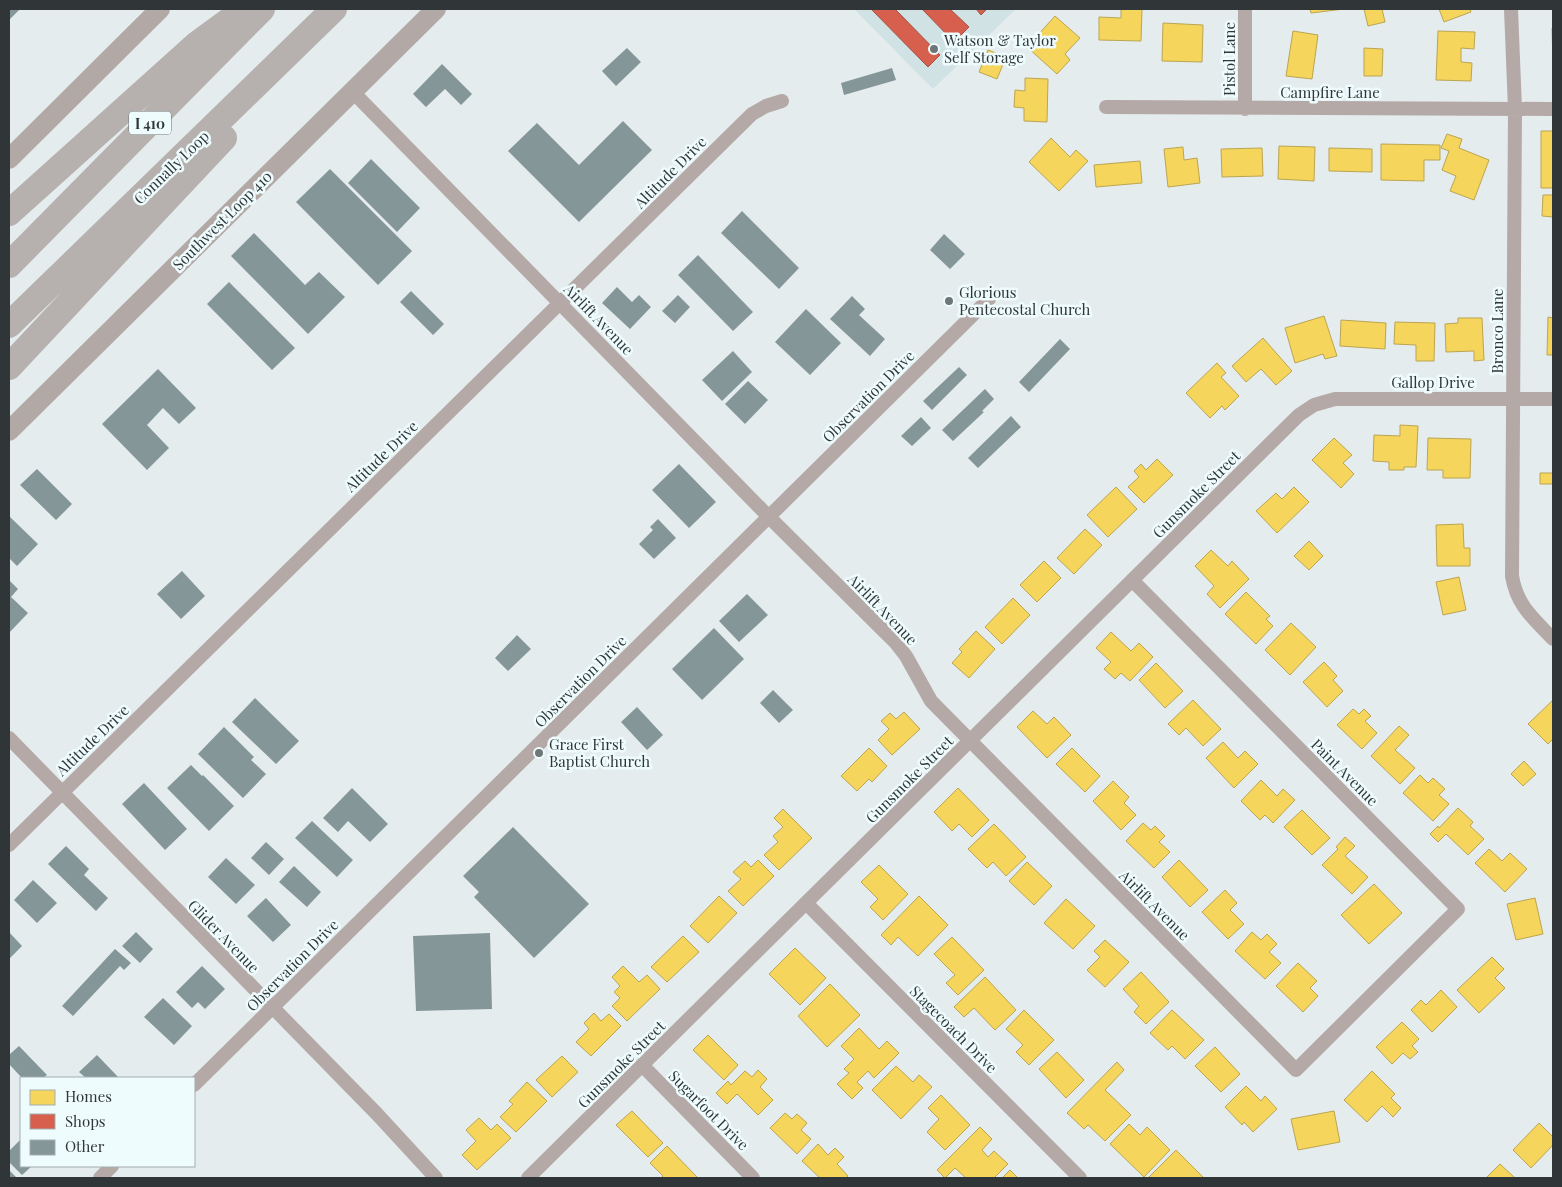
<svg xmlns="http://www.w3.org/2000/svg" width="1562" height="1187" font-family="'Playfair Display',serif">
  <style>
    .built { fill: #d1e2e5 }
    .homes { fill: #f6d55c; stroke: #bba551 }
    .shops { fill: #d6604d; stroke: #a45346 }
    .building { fill: #859699 }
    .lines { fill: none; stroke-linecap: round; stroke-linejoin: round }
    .minor { stroke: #b4a9a7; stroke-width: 14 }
    .secondary { stroke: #b2a8a6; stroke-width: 20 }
    .motorway { stroke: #b6b0ae; stroke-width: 26 }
    .poi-dot { fill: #6f7677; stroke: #effcfe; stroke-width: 2 }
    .labels { text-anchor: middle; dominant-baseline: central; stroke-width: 5; stroke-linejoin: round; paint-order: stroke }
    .shield { fill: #effcfe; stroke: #697173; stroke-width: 1 }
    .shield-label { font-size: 14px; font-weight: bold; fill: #303637 }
    .poi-label { font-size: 15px; fill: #303637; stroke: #effcfe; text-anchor: start }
    .street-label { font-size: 15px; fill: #303637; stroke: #effcfe }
  </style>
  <rect width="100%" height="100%" fill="#e4ecee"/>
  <path class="built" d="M854,9H1016L933,89Z"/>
  <path class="homes" d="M1121,9H1142L1141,41L1099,40V17L1121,18Z
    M1310,9H1344L1311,13Z
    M1364,9H1382L1385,22L1368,26Z
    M1439,9H1470L1471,12L1444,22Z
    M1055,16L1080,38L1065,54L1070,60L1057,74L1027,47Z
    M1163,23L1203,25L1202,62L1162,61Z
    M1552,28H1553V64Z
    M1293,31L1318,35L1312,79L1286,76Z
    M1438,31L1475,32L1474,49L1461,48V62L1472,63L1471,81L1436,80Z
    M1364,48L1383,49L1382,76H1364Z
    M988,50L1006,57L997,79L979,72Z
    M1025,78L1048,79L1047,122L1024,121V108L1014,107L1015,90L1025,91Z
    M1541,131H1553V188H1541Z
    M1447,134L1462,139L1459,148L1489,160L1474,200L1450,191L1456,176L1442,170L1449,151L1441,148Z
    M1051,138L1070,157L1076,150L1088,161L1059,191L1029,162Z
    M1381,144L1440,145V160H1424V181L1381,180Z
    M1279,146L1315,147L1314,181L1278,179Z
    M1183,147L1184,160L1197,158L1200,183L1168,187L1164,149Z
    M1262,148L1263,176L1222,177L1221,149Z
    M1329,148L1372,149V172L1329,171Z
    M1140,161L1142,183L1096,187L1094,165Z
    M1543,195H1553V217L1542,216Z
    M1324,316L1337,356L1325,359L1323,354L1295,363L1285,328Z
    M1548,317L1553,318V355H1547Z
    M1458,318H1482L1484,360L1474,361V351L1446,352L1445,324L1458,323Z
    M1341,320L1386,323L1385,349L1340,346Z
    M1395,322L1435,323L1434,361H1416V345L1394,344Z
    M1263,338L1292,371L1276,385L1261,369L1246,382L1232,366Z
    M1217,363L1226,373L1221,377L1239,396L1225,410L1222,406L1210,418L1186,393Z
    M1400,425L1418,426L1416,467H1404V470H1389V462L1373,461L1374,435L1400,436Z
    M1334,438L1352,455L1343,463L1354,474L1341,488L1312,460Z
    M1428,438L1471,439L1470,478H1443V470H1427Z
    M1157,459L1173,475L1144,503L1128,487L1139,477L1134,471L1141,464L1146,470Z
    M1540,473H1553V484H1540Z
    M1116,487L1137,509L1108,537L1087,515Z
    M1294,487L1309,502L1277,533L1256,511L1276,493L1282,499Z
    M1463,524L1464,548H1470V566H1437L1436,525Z
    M1085,529L1102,545L1074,574L1057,558Z
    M1309,541L1323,556L1309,570L1294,556Z
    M1211,550L1228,566L1232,561L1249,579L1220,608L1207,594L1214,586L1195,566Z
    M1044,561L1061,578L1037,602L1020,585Z
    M1459,577L1466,610L1443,615L1436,582Z
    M1246,592L1270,616L1266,619L1273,626L1256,644L1225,614Z
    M1013,598L1030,615L1002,644L985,627Z
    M1291,623L1316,647L1290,675L1265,650Z
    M976,631L995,649L969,678L952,663L962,652L959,649Z
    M1111,632L1131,651L1139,643L1153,657L1130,681L1121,673L1115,679L1104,669L1111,662L1096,648Z
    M1324,662L1337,676L1333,680L1343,691L1327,707L1303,682Z
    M1156,663L1183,691L1165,708L1139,680Z
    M1193,700L1221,729L1203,746L1186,728L1179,735L1168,724Z
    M1553,700V739L1548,744L1528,724Z
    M1353,709L1359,714L1364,709L1371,716L1365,721L1377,733L1362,749L1337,725Z
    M1033,711L1047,724L1054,717L1071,735L1047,758L1017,727Z
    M904,712L920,729L892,755L878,740L889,729L881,721L890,713L896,719Z
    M1399,726L1409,735L1395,750L1415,768L1400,784L1371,756Z
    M1223,742L1238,758L1245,751L1258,764L1234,788L1206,758Z
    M869,748L887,766L872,782L869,779L857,791L841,776Z
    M1072,748L1100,776L1085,792L1056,764Z
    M1524,761L1536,774L1523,786L1511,774Z
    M1420,775L1428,783L1433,778L1445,789L1439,795L1449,804L1433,821L1403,793Z
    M1261,780L1277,796L1283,789L1295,800L1273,823L1265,815L1260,820L1241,801Z
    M1113,781L1129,797L1124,803L1136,815L1121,830L1093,801Z
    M958,788L989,820L972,837L959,824L952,831L934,812Z
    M1458,808L1473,822L1470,826L1484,839L1468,855L1446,834L1438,842L1430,834L1438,826L1439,828Z
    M783,809L812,838L779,870L764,855L778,842L773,836L783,827L774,818Z
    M1302,810L1330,838L1312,855L1284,827Z
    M1143,823L1151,830L1155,826L1165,836L1159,842L1170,852L1154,868L1126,841Z
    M994,824L1026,857L1006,876L993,862L987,868L968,849Z
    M1345,837L1355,846L1345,856L1368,877L1352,894L1322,865L1338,849L1336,847Z
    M1489,849L1502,861L1510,853L1527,869L1505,892L1475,863Z
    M758,860L774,876L743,906L728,891L741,879L733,872L745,861L751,867Z
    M1179,860L1208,890L1190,907L1162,877Z
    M1027,862L1052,886L1034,905L1009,881Z
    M879,865L908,894L883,920L870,907L878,899L861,882Z
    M1374,884L1402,913L1369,944L1341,915Z
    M1225,890L1237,903L1230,910L1244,924L1228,939L1202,912Z
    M719,896L737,913L708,943L690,926Z
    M919,896L948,925L918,956L898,937L891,945L881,935Z
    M1535,898L1543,934L1516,940L1507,904Z
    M1066,899L1095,926L1073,949L1044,923Z
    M1252,932L1261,940L1267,934L1277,944L1269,952L1281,963L1265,979L1235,951Z
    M683,936L699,952L667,982L651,967Z
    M952,937L984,970L958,995L946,983L955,975L934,954Z
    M1105,940L1129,962L1105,987L1087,970L1100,957L1094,951Z
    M795,948L826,978L800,1005L769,974Z
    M1492,957L1504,969L1495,978L1505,988L1479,1013L1457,990Z
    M1298,963L1317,981L1310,988L1318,996L1303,1012L1276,986Z
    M623,966L639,982L647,975L660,989L627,1021L612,1006L620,998L614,992L620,986L612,977Z
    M1141,972L1169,1002L1146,1024L1134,1012L1139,1006L1123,989Z
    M985,977L1016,1010L995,1030L974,1008L964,1017L954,1007Z
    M830,984L860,1015L827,1047L798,1016Z
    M1441,990L1457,1007L1432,1032L1411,1010L1421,1000L1426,1005Z
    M1024,1010L1054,1040L1029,1065L1016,1052L1023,1045L1006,1029Z
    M1172,1010L1204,1040L1185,1059L1172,1046L1168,1050L1150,1033Z
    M594,1013L601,1021L609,1014L621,1026L591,1056L576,1042L589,1029L584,1023Z
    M1402,1022L1419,1039L1412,1046L1418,1052L1410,1059L1403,1053L1392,1064L1376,1047Z
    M859,1028L879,1049L887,1041L899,1053L874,1078L868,1071L857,1082L863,1088L852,1099L837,1084L849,1073L844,1069L854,1059L841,1046Z
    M708,1035L738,1065L724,1080L693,1050Z
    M1215,1047L1240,1074L1221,1092L1195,1066Z
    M1057,1052L1084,1080L1066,1098L1039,1069Z
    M562,1056L578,1072L552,1097L536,1080Z
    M1117,1062L1124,1070L1105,1090L1131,1115L1105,1141L1088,1125L1084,1129L1067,1113Z
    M896,1066L913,1082L919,1075L932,1087L901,1119L872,1090Z
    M758,1070L767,1079L760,1087L773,1100L758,1115L737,1094L727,1104L716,1093L728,1081L731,1085L745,1071L752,1077Z
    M1372,1071L1395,1094L1391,1098L1401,1108L1393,1117L1382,1106L1367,1122L1344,1100Z
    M527,1082L547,1101L516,1132L500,1117L513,1104L509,1101Z
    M1246,1086L1261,1101L1265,1096L1277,1109L1253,1132L1244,1122L1242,1125L1225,1107Z
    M941,1095L970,1125L945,1150L927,1132L939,1119L928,1108Z
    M632,1111L663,1143L648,1157L616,1125Z
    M1334,1111L1340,1142L1298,1150L1291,1119Z
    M785,1113L792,1119L797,1114L807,1123L801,1130L811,1139L797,1154L770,1128Z
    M479,1118L491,1130L497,1124L511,1138L477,1170L462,1155L476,1141L466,1130Z
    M1539,1123L1553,1137V1145L1531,1168L1513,1150Z
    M1129,1124L1140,1135L1147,1127L1170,1150L1144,1177L1110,1144Z
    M980,1127L992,1139L982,1150L988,1157L994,1151L1008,1164L994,1178H966L955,1168L945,1178L937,1170Z
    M818,1144L828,1155L835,1148L844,1157L837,1164L848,1176L846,1178H820L802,1161Z
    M667,1146L697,1177L696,1178H661L663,1176L650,1163Z
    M1176,1150L1204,1178H1148Z
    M1500,1164L1515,1178H1486Z
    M1010,1170L1018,1178H1002Z"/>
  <path class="shops" d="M871,9H895L940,55L928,67Z
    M922,9H950L969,27L954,42Z
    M976,9H987L981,15Z"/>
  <path class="building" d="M9,9H20L9,20Z
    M627,48L641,62L616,86L602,71Z
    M442,64L472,94L461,105L445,89L426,107L413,94Z
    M892,68L896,80L844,95L841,83Z
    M623,121L652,150L579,222L508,151L537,123L579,165Z
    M371,159L420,208L397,232L348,183Z
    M330,169L412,251L378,285L296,202Z
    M742,211L799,268L779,289L721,233Z
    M254,233L305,285L319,272L345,297L308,334L231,256Z
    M944,234L965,254L950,269L930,250Z
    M698,255L753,312L733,331L678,275Z
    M229,282L295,348L272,370L207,304Z
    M617,287L632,302L639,295L651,307L630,329L602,303Z
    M411,291L444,324L433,335L400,302Z
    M678,295L690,307L675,323L662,311Z
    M852,296L865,309L859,315L885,339L870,356L830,319Z
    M806,309L841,343L810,375L775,342Z
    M1060,339L1070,349L1029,392L1019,382Z
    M733,351L752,372L722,401L702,380Z
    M959,367L967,375L932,410L923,401Z
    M158,369L196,408L179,424L163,408L147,425L169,448L147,470L102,424Z
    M748,381L768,400L745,424L725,404Z
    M985,389L994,399L982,411L984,412L953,441L942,430Z
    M1011,416L1021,427L978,468L968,458Z
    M921,417L931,428L912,446L901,436Z
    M679,464L716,502L689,528L652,490Z
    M37,469L72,504L56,520L20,485Z
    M9,516L38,544L17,566L9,558Z
    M658,519L676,538L654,559L639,544L653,530L650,527Z
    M182,571L205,596L181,619L157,594Z
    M9,580L18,589L11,597L28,613L9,633Z
    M747,594L768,615L739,642L719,621Z
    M714,628L744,659L702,700L672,669Z
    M517,635L531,649L508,671L495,658Z
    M773,690L793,710L779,723L760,703Z
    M255,698L299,741L276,764L232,722Z
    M637,707L663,735L647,750L621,722Z
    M224,727L254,757L251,760L266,774L243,798L198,754Z
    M191,765L202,776L203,775L234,806L209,831L167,788Z
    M144,783L187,829L165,850L122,804Z
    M352,788L388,824L370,842L348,821L338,832L323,818Z
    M312,821L353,860L337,877L295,838Z
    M513,827L589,904L534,958L474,897L479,892L463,876Z
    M266,842L284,859L269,875L251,858Z
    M66,846L89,869L84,875L108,898L96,911L48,864Z
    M226,858L255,885L236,904L208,877Z
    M294,866L321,892L307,907L279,882Z
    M33,880L57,903L37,923L14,900Z
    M266,898L291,925L273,942L247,916Z
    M9,932L22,946L9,959Z
    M136,932L153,949L140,963L122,946Z
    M490,933L492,1009L416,1011L413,936Z
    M115,949L131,963L124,970L120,966L73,1016L62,1006Z
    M202,966L225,989L205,1009L198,1002L192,1008L176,992Z
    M163,998L192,1026L174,1045L144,1017Z
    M19,1046L47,1075L43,1078H22L9,1064V1055Z
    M97,1055L119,1078H86L79,1072Z
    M21,1139V1166H32L22,1175L9,1162V1151Z
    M9,1170L17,1178H9Z"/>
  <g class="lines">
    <path class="minor" d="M1511,9L1515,109L1512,576C1517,606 1533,618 1553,639
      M352,91L769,517L895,642L906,656L931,701L1296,1070L1458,909L1132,580
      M1106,107L1553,109
      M1245,109V9
      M9,738L377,1114L436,1178
      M9,845L752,114L766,106L782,101
      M806,903L1080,1178
      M642,1065L753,1178
      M194,1085L989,299
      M100,1178L112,1166
      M528,1178L1299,415L1314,405L1335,399H1553"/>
    <path class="secondary" d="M9,159L160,9
      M9,431L436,9"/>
    <path class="motorway" d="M9,213L197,44L242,11
      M9,265L262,9
      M9,325L334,9
      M9,367L224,138"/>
  </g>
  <g class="poi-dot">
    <circle cx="934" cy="49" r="5"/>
    <circle cx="949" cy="301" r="5"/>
    <circle cx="539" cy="753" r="5"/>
  </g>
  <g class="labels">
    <rect class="shield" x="129" y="111.5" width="42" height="23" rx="4"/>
    <g class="shield-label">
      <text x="150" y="123">I 410</text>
    </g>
    <g class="poi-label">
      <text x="944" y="40">Watson &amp; Taylor<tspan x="944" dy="17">Self Storage</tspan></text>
      <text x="959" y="292">Glorious<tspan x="959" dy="17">Pentecostal Church</tspan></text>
      <text x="549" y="744">Grace First<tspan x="549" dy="17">Baptist Church</tspan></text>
    </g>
    <g class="street-label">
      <text transform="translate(1229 59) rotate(-90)">Pistol Lane</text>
      <text x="1330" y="92">Campfire Lane</text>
      <text transform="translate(171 167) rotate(-44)">Connally Loop</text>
      <text transform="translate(670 172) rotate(-45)">Altitude Drive</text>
      <text transform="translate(222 220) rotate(-45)">Southwest Loop 410</text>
      <text transform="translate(599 319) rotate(46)">Airlift Avenue</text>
      <text transform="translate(1497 331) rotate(-90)">Bronco Lane</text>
      <text x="1433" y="382">Gallop Drive</text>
      <text transform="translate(868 396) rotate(-45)">Observation Drive</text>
      <text transform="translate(381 456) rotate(-44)">Altitude Drive</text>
      <text transform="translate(1196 494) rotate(-45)">Gunsmoke Street</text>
      <text transform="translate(883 609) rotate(46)">Airlift Avenue</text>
      <text transform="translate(580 681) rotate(-45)">Observation Drive</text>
      <text transform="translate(92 740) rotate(-44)">Altitude Drive</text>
      <text transform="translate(1345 772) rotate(45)">Paint Avenue</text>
      <text transform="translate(909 779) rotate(-45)">Gunsmoke Street</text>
      <text transform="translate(1155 905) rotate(45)">Airlift Avenue</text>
      <text transform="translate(224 936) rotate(46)">Glider Avenue</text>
      <text transform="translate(292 965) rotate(-45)">Observation Drive</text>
      <text transform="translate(954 1029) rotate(45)">Stagecoach Drive</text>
      <text transform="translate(621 1064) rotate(-45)">Gunsmoke Street</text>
      <text transform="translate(709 1110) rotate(45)">Sugarfoot Drive</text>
    </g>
  </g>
  <rect width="1562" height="1187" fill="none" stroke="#303637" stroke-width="20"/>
  <rect x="20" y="1077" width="175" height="90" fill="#effcfe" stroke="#a3adae"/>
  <rect x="30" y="1090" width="25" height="15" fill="#f6d55c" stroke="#a3adae"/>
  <text x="65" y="1102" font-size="15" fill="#303637">Homes</text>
  <rect x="30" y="1114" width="25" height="15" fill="#d6604d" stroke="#a3adae"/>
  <text x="65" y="1127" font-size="15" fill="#303637">Shops</text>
  <rect x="30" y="1140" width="25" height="15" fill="#859699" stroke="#a3adae"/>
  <text x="65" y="1152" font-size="15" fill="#303637">Other</text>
</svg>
